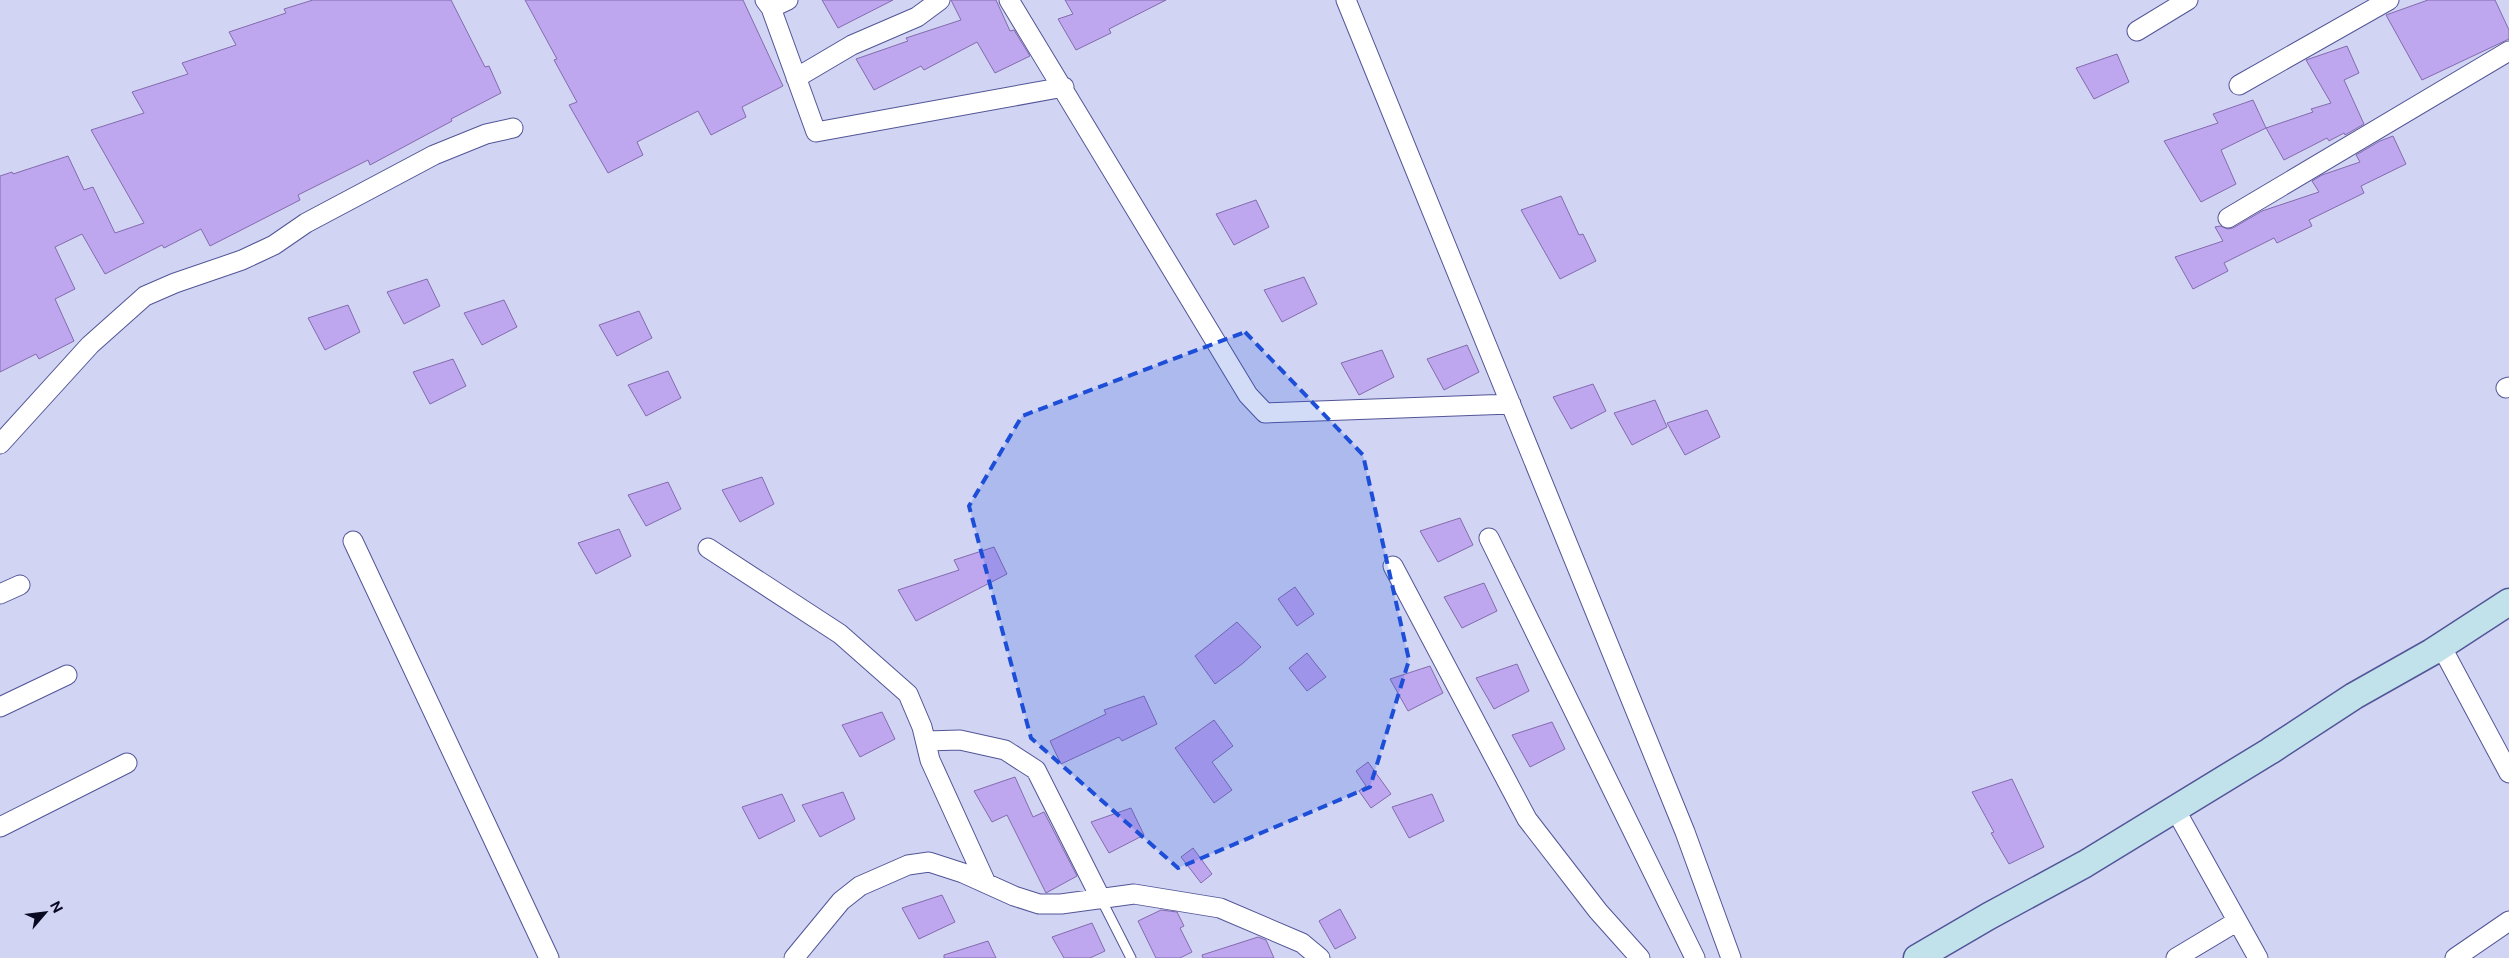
<svg xmlns="http://www.w3.org/2000/svg" width="2509" height="958" font-family="'Public Sans',sans-serif">
  <style>
    .building { fill: #bfa7ef; stroke: #836bae }
    .lines { fill: none; stroke-linecap: round; stroke-linejoin: round }
    .lane-casing { stroke: #525597; stroke-width: 11 }
    .street-casing { stroke: #525597; stroke-width: 21 }
    .secondary-casing { stroke: #525597; stroke-width: 29 }
    .lane { stroke: #fff; stroke-width: 9 }
    .street { stroke: #fff; stroke-width: 19 }
    .secondary { stroke: #c1e2eb; stroke-width: 26 }
    .marked { fill: #1d4ed8; fill-opacity: 0.2; stroke: #1d4ed8; stroke-width: 4; stroke-dasharray: 10 6; stroke-linejoin: round }
  </style>
  <rect width="100%" height="100%" fill="#d1d5f3"/>
  <path class="building" d="M313,0H451L485,67L489,66L501,93L451,119L452,121L370,165L368,160L298,195L300,200L210,246L201,229L164,248L162,245L105,274L82,234L55,247L75,289L55,299L74,341L39,359L36,354L0,372V176L12,172L13,174L68,156L84,190L93,187L115,233L144,223L91,130L144,113L132,92L188,74L182,63L236,45L229,32L286,13L284,9Z
    M525,0H743L783,86L742,107L746,117L711,135L698,111L637,142L643,155L608,173L569,105L577,102L554,60L557,59Z
    M822,0H893L838,28Z
    M951,0H996L1010,31L1014,30L1030,56L995,73L977,42L924,70L921,66L874,90L856,59L908,41L906,38L961,20Z
    M1065,0H1166L1109,29L1111,33L1076,50L1058,19L1073,14Z
    M2428,0H2495L2509,30V39L2422,80L2386,15Z
    M2347,46L2359,73L2344,80L2364,124L2345,135L2344,133L2329,141L2327,138L2284,160L2266,128L2313,112L2311,109L2331,103L2306,60Z
    M2117,54L2129,82L2094,99L2076,68Z
    M2253,100L2266,128L2221,150L2236,184L2201,202L2164,141L2218,123L2213,114Z
    M2393,136L2406,164L2361,186L2364,193L2309,220L2312,226L2277,243L2274,238L2224,263L2228,271L2193,289L2175,257L2223,241L2215,227L2220,226L2228,229L2233,228L2262,211L2319,192L2312,181L2322,175L2360,162L2356,155L2380,141Z
    M1561,196L1579,235L1583,234L1596,261L1560,279L1521,210Z
    M1256,200L1269,227L1234,245L1216,214Z
    M1304,277L1317,304L1282,322L1264,290Z
    M427,279L440,306L404,324L387,292Z
    M504,300L517,327L482,345L464,313Z
    M348,305L360,332L325,350L308,318Z
    M639,311L652,338L617,356L599,325Z
    M1467,345L1479,372L1444,390L1427,359Z
    M1382,350L1394,377L1359,395L1341,363Z
    M453,359L466,386L430,404L413,372Z
    M668,371L681,398L646,416L628,385Z
    M1593,384L1606,411L1571,429L1553,397Z
    M1655,400L1667,427L1632,445L1614,413Z
    M1707,410L1720,437L1685,455L1667,423Z
    M762,477L774,504L740,522L722,490Z
    M668,482L681,509L646,526L628,495Z
    M1460,518L1473,545L1438,562L1420,531Z
    M619,529L631,556L596,574L578,543Z
    M994,547L1007,574L916,621L898,590L959,570L954,560Z
    M1484,583L1497,611L1462,628L1444,597Z
    M1295,587L1314,614L1297,626L1278,599Z
    M1237,622L1261,647L1242,664L1215,684L1195,656Z
    M1307,653L1326,677L1307,691L1289,668Z
    M1517,664L1529,691L1494,709L1476,678Z
    M1430,666L1443,693L1408,711L1390,679Z
    M1144,696L1157,724L1122,741L1119,737L1061,764L1050,741L1106,714L1104,710Z
    M882,712L895,739L860,757L842,725Z
    M1214,720L1233,746L1212,762L1232,790L1214,803L1175,748Z
    M1552,722L1565,749L1530,767L1512,735Z
    M1368,762L1391,794L1371,808L1359,791L1366,786L1356,771Z
    M1015,777L1033,817L1044,812L1077,876L1046,893L1007,815L992,822L974,791Z
    M2012,779L2044,847L2009,864L1991,833L1994,832L1972,792Z
    M843,792L855,819L820,837L802,805Z
    M782,794L795,821L759,839L742,807Z
    M1432,794L1444,821L1409,838L1392,807Z
    M1131,808L1144,835L1109,853L1091,822Z
    M1193,848L1212,874L1201,883L1181,857Z
    M942,895L955,922L919,939L902,908Z
    M1340,909L1356,938L1335,949L1319,921Z
    M1161,910L1177,912L1184,926L1180,928L1192,952L1180,958H1156L1138,921Z
    M1092,923L1105,951L1090,958H1064L1052,937Z
    M1258,937L1266,940L1274,958H1203L1202,955Z
    M988,941L996,958H944V955Z"/>
  <g class="lines">
    <defs>
      <path id="lane" d="M1101,899L1131,958"/>
      <path id="street" d="M765,0L771,8L816,132L1064,87
        M1009,0L1248,395L1265,413L1511,404
        M1346,0L1685,832L1731,958
        M771,8L788,0
        M2137,31L2188,0
        M796,78L852,45L917,17L940,0
        M2239,85L2389,0
        M2228,218L2509,51
        M2506,388L2509,387
        M0,444L90,345L145,296L175,283L242,260L274,245L306,223L434,155L486,134L513,128
        M1489,538L1695,958
        M353,541L549,958
        M708,548L840,634L908,694L922,727L930,760L986,883
        M1393,566L1527,819L1598,911L1640,958
        M0,594L20,585
        M2441,646L2509,773
        M0,707L67,675
        M926,741L960,740L1005,750L1036,770L1101,899
        M2175,809L2258,958
        M0,827L127,763
        M794,958L841,901L860,886L908,865L929,862L963,873L1014,896L1039,904H1061L1134,894L1220,908L1302,943L1320,958
        M2176,958L2236,922
        M2455,958L2509,921"/>
      <path id="secondary" d="M1917,958L1989,916L2085,864L2270,751L2354,696L2432,652L2509,602"/>
    </defs>
    <use href="#lane" class="lane-casing"/>
    <use href="#street" class="street-casing"/>
    <use href="#secondary" class="secondary-casing"/>
    <use href="#lane" class="lane"/>
    <use href="#street" class="street"/>
    <use href="#secondary" class="secondary"/>
  </g>
  <path class="marked" d="M1245,332L1363,455L1409,660L1370,787L1178,868L1031,738L969,506L1022,416Z"/>
  <g transform="translate(45 913) rotate(62)" stroke="#d1d5f3" stroke-width="4" paint-order="stroke">
  <path d="M0-4L9 19L0 12L-9 19Z" fill="#090922"/>
  <text y="-8" font-size="14" font-weight="bold" text-anchor="middle" fill="#090922">N</text>
  </g>
</svg>
